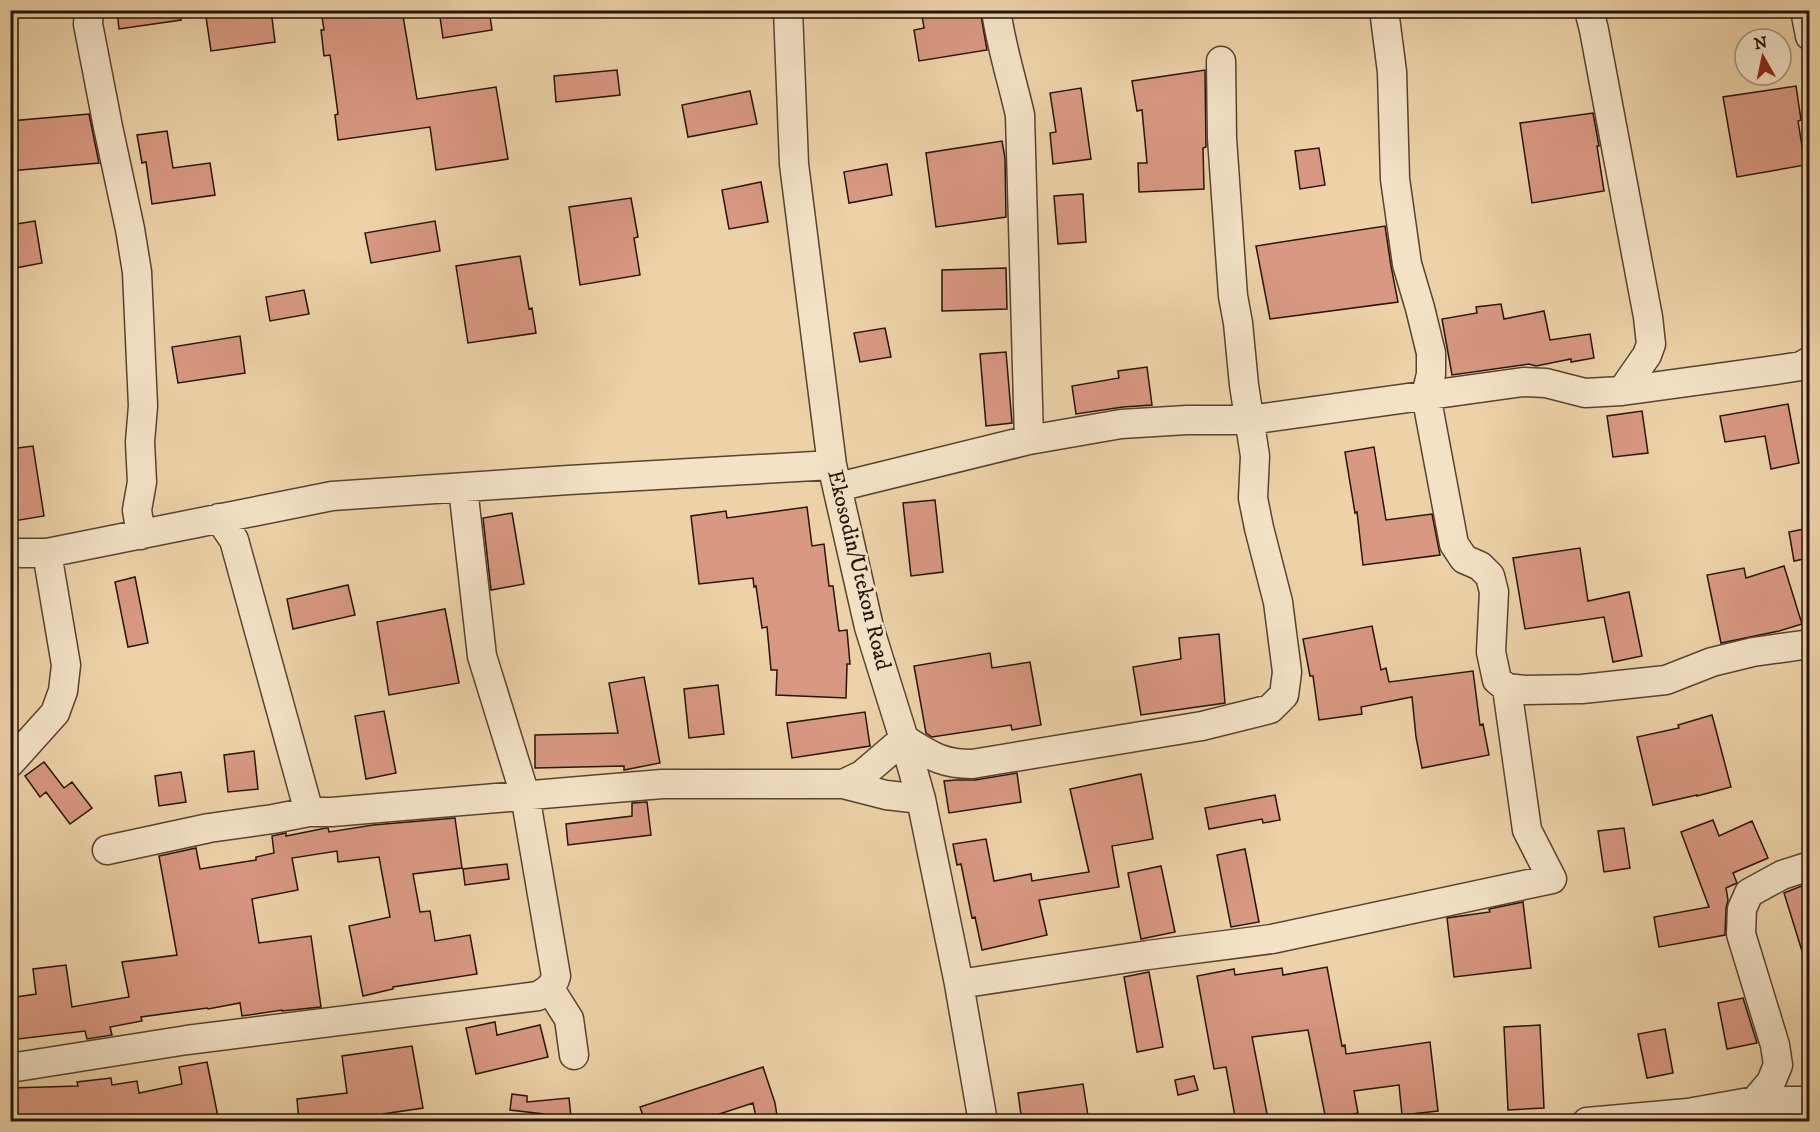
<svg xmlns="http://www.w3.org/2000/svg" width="1820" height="1132" font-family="'IM FELL DW Pica',serif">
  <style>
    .building { fill: #d99882; stroke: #251309; stroke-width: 1.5 }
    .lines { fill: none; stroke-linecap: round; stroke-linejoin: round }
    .minor-casing { stroke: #574331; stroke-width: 31 }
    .minor { stroke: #f3e2c6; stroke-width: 28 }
    .labels { text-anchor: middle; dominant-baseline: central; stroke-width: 6; stroke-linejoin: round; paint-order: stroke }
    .street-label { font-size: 22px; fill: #251309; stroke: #f3e2c6 }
  </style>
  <rect width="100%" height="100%" fill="#edd2a8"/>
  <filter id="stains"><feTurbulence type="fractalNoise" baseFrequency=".00333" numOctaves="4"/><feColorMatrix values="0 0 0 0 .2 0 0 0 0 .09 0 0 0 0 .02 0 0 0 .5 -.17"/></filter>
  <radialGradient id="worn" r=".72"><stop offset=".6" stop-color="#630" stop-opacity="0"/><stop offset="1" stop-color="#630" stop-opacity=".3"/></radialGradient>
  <path class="building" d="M117,10H180L181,20L119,29Z
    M205,10H271L275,42L211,51Z
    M321,10H402L417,99L496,87L508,159L436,170L430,127L338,140L335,115L338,114L330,55L324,56L321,30H324Z
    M439,10H489L492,30L443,38Z
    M921,10H980L987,50L919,61L914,30L924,28Z
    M617,70L620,95L556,102L554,76Z
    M1205,70L1206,147L1203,148L1204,189L1139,192L1138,163H1147L1142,110L1137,111L1132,81Z
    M1796,86L1801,120L1798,121L1805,165L1737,177L1723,97Z
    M1081,88L1091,159L1053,164L1050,133L1056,132L1050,93Z
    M750,91L757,124L688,137L682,105Z
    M1593,113L1599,146H1597L1604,191L1532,203L1520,123Z
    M89,114L99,163L10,171V121Z
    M167,131L173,168L210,163L215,195L152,204L146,162L142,163L137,135Z
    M1002,141L1005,158L1006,217L936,227L926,153Z
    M1319,148L1325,185L1300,189L1295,151Z
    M887,164L892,195L849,203L844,172Z
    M761,182L768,222L729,229L722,190Z
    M1083,194L1086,242L1058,244L1054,196Z
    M631,198L638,237L634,238L640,275L580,285L569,207Z
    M35,221L42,263L10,269V225Z
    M435,221L440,251L371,263L365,233Z
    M1385,226L1391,266L1398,302L1270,319L1256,246Z
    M520,256L529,309L532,308L536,333L468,343L456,266Z
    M1006,268L1007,309L942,311V270Z
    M304,290L309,314L270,321L266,297Z
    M1501,304L1504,319L1544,311L1550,340L1590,334L1594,358L1571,362V359L1536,366L1529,364L1452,375L1442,319L1477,313L1476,307Z
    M885,328L891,357L860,362L854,333Z
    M240,336L245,373L178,383L172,347Z
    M1006,352L1012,423L986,426L980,354Z
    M1147,367L1152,405L1123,407L1076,414L1072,386L1119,378L1118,371Z
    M1788,404L1799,463L1771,469L1765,436L1725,442L1720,416Z
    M1642,411L1648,453L1613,457L1607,416Z
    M33,446L44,516L14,521L10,500V449Z
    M1374,447L1386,520L1432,514L1440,555L1363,565L1357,512L1355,513L1345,452Z
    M935,500L943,572L911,576L903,503Z
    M807,507L812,546L824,544L829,586H833L839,631L847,630L850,664H847L846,698L776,695L777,670H771L767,627L762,628L756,586L754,587L753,578L699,584L691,516L726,511L727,518Z
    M512,513L524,584L491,590L483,518Z
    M1809,528V558L1794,561L1789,532Z
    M1580,548L1588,601L1629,592L1642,656L1613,662L1604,617L1525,629L1513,558Z
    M1784,566L1802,624L1779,631L1721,643L1707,575L1744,568L1746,578Z
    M135,577L148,643L128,647L115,582Z
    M348,585L355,615L293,629L287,599Z
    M445,609L459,683L389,695L377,622Z
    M1372,626L1381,670L1386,668L1389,682L1473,671L1480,725L1483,724L1489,755L1422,768L1416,737L1412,697L1361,707L1362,714L1319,720L1313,676H1310L1303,639Z
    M1219,634L1225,703L1141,715L1133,667L1181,659L1179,638Z
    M990,653L992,668L1030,662L1041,725L1012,730L1011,725L932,737L926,733L914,666Z
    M644,677L660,763L624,770V766L535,768V735L618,733L609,683Z
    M718,685L724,734L689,738L684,689Z
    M384,711L396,773L366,779L355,716Z
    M865,712L870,746L792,758L787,723Z
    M1712,715L1731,787L1697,796V795L1653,805L1637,737L1679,728L1678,725Z
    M254,751L258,789L228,792L224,755Z
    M44,762L64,788L72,782L92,808L70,824L46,792L40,797L25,776Z
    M181,772L186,802L159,806L155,776Z
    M1017,773L1021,802L949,813L944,781L956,780H975Z
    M1141,774L1153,839L1112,846L1119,887L1039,900L1047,935L982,950L975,917L972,918L961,864L957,865L953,844L986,839L994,881L1031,874L1032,881L1089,872L1070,789Z
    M1275,795L1280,820L1263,823L1262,819L1209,829L1205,808Z
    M647,802L651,835L568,845L566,824L632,816V803Z
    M455,818L462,868L413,874L420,912L430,911L435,941L470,935L477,974L393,987V989L363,996L349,926L390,917L379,857L338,862L337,851L292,858L298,890L252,899L259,943L311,936L321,1007L282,1011V1010L242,1016L240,1003L208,1009L207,1008L141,1017L142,1021L110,1027L112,1035L87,1039L85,1031L10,1040V998L36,994L33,969L66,965L72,1007L129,997L122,962L177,955L159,856L196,848L200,869L256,860V857L274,853L272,836L286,833V836L326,828H328L329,832L373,825Z
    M1713,820L1719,836L1752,821L1768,858L1733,873L1737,883L1726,888L1728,900L1726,908L1725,935L1659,947L1654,917L1709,907L1681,832Z
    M1624,828L1630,868L1604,872L1598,831Z
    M1245,849L1259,922L1231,927L1217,855Z
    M507,864L509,879L465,885L463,869Z
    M1161,866L1175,932L1141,939L1128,873Z
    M1809,883V963L1806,964L1784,893Z
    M1523,902L1531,968L1454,977L1447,918L1490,912L1489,909Z
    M1327,967L1342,1046L1345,1045L1346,1054L1430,1042L1438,1111L1402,1115L1399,1085L1354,1091L1358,1113L1326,1120L1308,1030L1252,1037L1268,1119L1257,1122H1236L1226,1067L1214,1069L1197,976L1234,969L1235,975L1282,968L1283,975Z
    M1149,972L1163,1047L1137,1052L1124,977Z
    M1743,998L1757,1043L1727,1049L1718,1003Z
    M495,1022L497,1035L540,1025L548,1057L476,1074L466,1028Z
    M1540,1025L1544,1108L1508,1110L1504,1027Z
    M1665,1029L1673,1073L1647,1078L1638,1034Z
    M412,1046L423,1108L383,1114L384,1122H299L297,1099L347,1093L342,1056Z
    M207,1062L219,1122H10V1088L78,1086L77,1082L111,1078L112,1085L137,1081L139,1093L182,1084L179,1067Z
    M763,1067L775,1103L778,1122H757L753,1103L695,1122H645L640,1107Z
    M1194,1076L1198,1090L1178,1095L1175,1080Z
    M1083,1084L1089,1122H1022L1018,1093Z
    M512,1094L527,1096V1102L569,1098L571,1117L545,1121L544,1114L510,1110Z"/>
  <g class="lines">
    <defs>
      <path id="minor" d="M89,10L88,24L108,127L130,229L137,272L143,406L140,442L142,482L137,510L141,535
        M788,10L794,164L832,465L869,627L904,739L921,799L959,984L983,1122
        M996,10C1001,46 1012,80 1020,115L1029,440
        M1384,10L1392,72L1395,179L1407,264L1420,308L1431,353V374L1426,395L1454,544L1464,559L1480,566L1490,576L1494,592L1491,652L1497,680L1507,688L1525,690L1582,689L1666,680L1712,662L1753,652L1810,644
        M1589,10L1594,30L1648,317L1651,344L1647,355L1622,391
        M1805,10L1810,36
        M838,487L1029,440L1121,424L1187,420H1250L1523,382L1546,383L1585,393L1622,391L1782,369L1801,366L1810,361
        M219,518L234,540L309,812
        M10,553H47L332,496L569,480L832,465
        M10,763L55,713L63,691L66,665L47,553
        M843,784L862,775L904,739C930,755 941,764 972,764L1202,726L1270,709L1284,695L1287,672L1278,602L1259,528L1253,498L1255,456L1244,385L1238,323L1233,296L1222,138L1221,61
        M107,850L209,828L273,819L309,812H332L662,784H843L886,795L921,799
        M959,984L1148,955L1272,939L1552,879L1527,830L1507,688
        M550,989L569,1019L574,1055
        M10,1068L187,1040L538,996C548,990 553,987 556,976L525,795L482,656L463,488
        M1755,1101L1771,1082L1778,1065L1775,1045L1741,934L1742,909L1749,893L1782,875L1810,866
        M1587,1122L1688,1113L1755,1101H1810"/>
    </defs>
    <use href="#minor" class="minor-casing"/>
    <use href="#minor" class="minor"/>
  </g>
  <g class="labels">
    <g class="street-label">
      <text transform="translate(859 570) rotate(76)">Ekosodin/Utekon Road</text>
    </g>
  </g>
  <rect width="1820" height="1132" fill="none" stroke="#edd2a8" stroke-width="36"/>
  <rect x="12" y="12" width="1796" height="1108" fill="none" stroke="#251309" stroke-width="3"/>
  <rect x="18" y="18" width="1784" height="1096" fill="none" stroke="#251309" stroke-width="1.5"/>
  <g transform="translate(1763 57) rotate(351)"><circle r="28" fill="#f3e2c6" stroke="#a18f7a" stroke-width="1.5"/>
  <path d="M0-4.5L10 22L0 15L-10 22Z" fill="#8f2418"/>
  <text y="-9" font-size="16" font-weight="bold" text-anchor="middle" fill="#251309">N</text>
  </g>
  <rect width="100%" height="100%" filter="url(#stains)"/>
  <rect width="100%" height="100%" fill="url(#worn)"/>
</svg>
